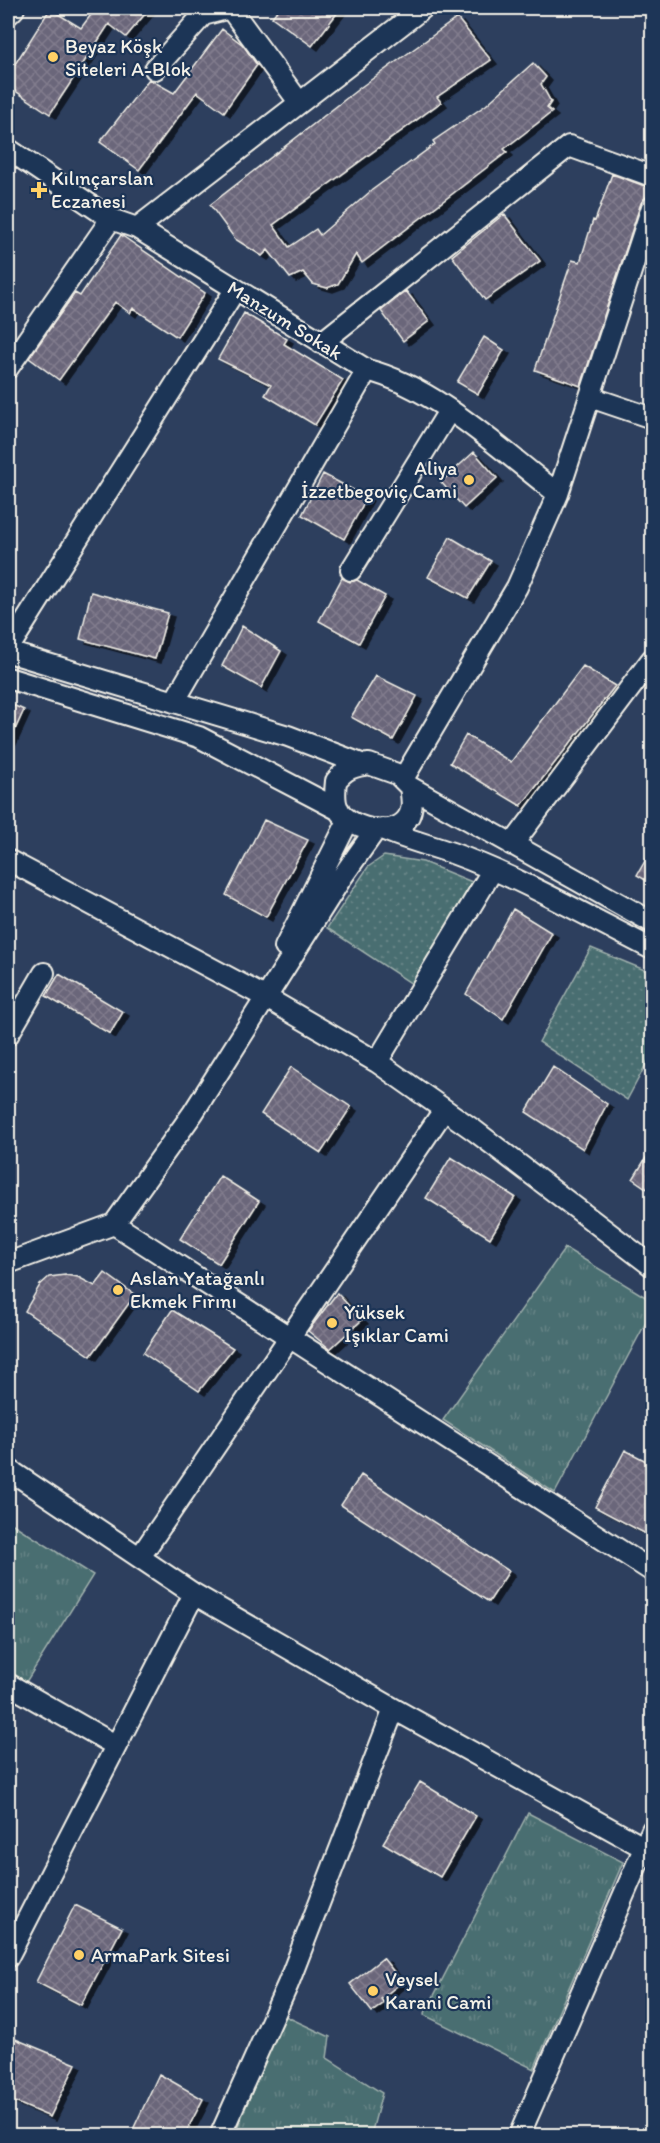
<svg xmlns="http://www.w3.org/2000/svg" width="660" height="2143" font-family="Itim,sans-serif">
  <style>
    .grass { fill: url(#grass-tufts); stroke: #9fb0ac; stroke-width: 1.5 }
    .park { fill: url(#park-dots); stroke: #9fb0ac; stroke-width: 1.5 }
    .building { fill: url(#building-cross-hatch); stroke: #f4f1e8; stroke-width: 1.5; filter: url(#shadow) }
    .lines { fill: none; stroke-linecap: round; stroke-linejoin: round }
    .minor-casing { stroke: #f4f1e8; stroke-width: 24 }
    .major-casing { stroke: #f4f1e8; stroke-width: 28 }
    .minor { stroke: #1d3557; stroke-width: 20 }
    .major { stroke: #1d3557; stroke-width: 24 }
    .poi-dot { fill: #ffd166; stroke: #1d3557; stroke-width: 2 }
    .labels { text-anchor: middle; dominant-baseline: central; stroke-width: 4.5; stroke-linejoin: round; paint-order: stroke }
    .poi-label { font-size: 20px; fill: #f4f1e8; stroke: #1d3557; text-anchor: start }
    .street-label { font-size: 20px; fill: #f4f1e8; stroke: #1d3557 }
  </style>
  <defs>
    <pattern id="grass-tufts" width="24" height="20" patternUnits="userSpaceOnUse" patternTransform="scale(1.5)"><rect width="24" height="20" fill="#4a6e71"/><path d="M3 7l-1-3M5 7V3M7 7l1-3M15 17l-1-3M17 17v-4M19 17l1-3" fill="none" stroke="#658385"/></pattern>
    <pattern id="park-dots" width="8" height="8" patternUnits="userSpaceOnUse" patternTransform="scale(1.5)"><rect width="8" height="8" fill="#4a6e71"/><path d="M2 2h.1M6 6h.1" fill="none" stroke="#658385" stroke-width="1.8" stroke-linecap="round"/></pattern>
    <pattern id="building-cross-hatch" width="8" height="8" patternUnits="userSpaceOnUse" patternTransform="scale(1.5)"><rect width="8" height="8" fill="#6b667a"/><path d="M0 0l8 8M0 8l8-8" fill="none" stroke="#817c8d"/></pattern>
    <filter id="shadow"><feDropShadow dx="6" dy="4" stdDeviation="0" flood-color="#0009"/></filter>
  </defs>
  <rect width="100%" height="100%" fill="#2d3f5e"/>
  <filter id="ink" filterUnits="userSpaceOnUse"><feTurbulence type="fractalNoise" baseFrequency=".0167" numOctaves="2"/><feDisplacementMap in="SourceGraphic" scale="12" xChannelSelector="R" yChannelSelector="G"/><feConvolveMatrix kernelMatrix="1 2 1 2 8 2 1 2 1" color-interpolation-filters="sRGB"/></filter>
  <g filter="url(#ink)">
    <path class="grass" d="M565,1248L652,1301V1311L555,1493L443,1420Z
      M8,1521L93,1575L26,1682L8,1670Z
      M528,1813L623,1862L534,2069L424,2015Z
      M283,2015L330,2037L327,2058L382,2093L371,2135L234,2136Z"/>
    <path class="park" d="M384,856L423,862L472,882L415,986L327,928L368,867Z
      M591,948L652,973V1053L627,1100L539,1042Z"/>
    <path class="building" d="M96,8H150L126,37L109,24L50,114L8,86V75L50,9L81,28Z
      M279,8H341L312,46L272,17Z
      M457,18L491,60L437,97L441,102L273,225L289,247L316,229L320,235L372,190L435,144L433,141L486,105L533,63L546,77L541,84L551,102L547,108L552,112L504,149L507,152L362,263L356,254L338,284L327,288L313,284L303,272L290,278L268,250L262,256L235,239L210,205L361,87Z
      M222,29L243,45L257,65L224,112L197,92L139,170L100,142L149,79L174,93Z
      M612,174L650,188L647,196L641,203L581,386L535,370L572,260L580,262L593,220L595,221Z
      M504,214L540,261L485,300L452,256Z
      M121,235L205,293L177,337L133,308L130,313L115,302L59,380L29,358L75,293L80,296Z
      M406,291L429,321L403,341L381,311Z
      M244,313L287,339L284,344L343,380L315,425L265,395L271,385L218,359Z
      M484,337L504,350L478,394L457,382Z
      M474,452L497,478L464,508L441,482Z
      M323,474L367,497L344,539L302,515Z
      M450,537L491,561L468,598L428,577Z
      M342,578L350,582L357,580L385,596L359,643L319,621Z
      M91,592L168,613L155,659L80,639Z
      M242,626L281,651L261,688L222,666Z
      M583,666L615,686L521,806L450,763L466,735L511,762Z
      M376,676L417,696L393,740L351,717Z
      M8,703L24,710L8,745Z
      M264,820L308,840L266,917L226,895Z
      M652,849V884L637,875Z
      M513,909L552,933L503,1019L466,994Z
      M59,974L123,1012L110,1034L46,996Z
      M291,1067L351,1107L321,1153L261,1114Z
      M553,1067L607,1104L583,1149L526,1112Z
      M652,1148V1192L633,1179Z
      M451,1157L515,1197L490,1238L426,1198Z
      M220,1176L259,1201L219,1264L180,1239Z
      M105,1273L135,1295L91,1356L25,1311L40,1285L49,1277L65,1275L78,1277L95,1286Z
      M337,1293L362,1320L330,1349L308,1331Z
      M172,1310L233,1348L199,1391L143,1353Z
      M625,1450L652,1464V1522L646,1534L595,1507Z
      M361,1475L509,1571L489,1602L341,1505Z
      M420,1782L476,1816L440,1877L383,1843Z
      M75,1905L122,1928L81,2005L36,1982Z
      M383,1958L402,1982L381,1999L384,2003L372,2012L350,1984Z
      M8,2036L76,2064L50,2117L8,2099Z
      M159,2074L203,2099L184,2136H130Z"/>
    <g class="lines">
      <defs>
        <path id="minor" d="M230,8L299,102
          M155,69L203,15L230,8
          M8,149L111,219L137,228L367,370C436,387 503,452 558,494
          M137,228L423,8
          M321,343L569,146L652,176
          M8,368L111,219
          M590,397L652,418
          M351,570L449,411
          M8,649L235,290
          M8,652L288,736L364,765
          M8,678L199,737L339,810
          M174,702L367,370
          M369,764L397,774L410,787C411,794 413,803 411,810C404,841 350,831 338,809C334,801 335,790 336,781C345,769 354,766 369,764Z
          M403,779L517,587L558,494L652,207
          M410,787L652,922
          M382,829C405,839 429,845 452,853C521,878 587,916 652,949
          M512,845L652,659
          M8,860L265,997L377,1062L475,1131L652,1266
          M285,947L348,821
          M8,1035L44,973
          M377,1062L492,871
          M114,1224L652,1571
          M8,1263L114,1224L193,1113L342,877L376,829
          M8,1469L194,1594L394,1709L652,1852
          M140,1557L444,1110
          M8,1684L115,1745
          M8,1957L194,1594
          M220,2136L288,1984L394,1709
          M519,2136L652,1830"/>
        <path id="major" d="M8,12L12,8"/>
      </defs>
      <use href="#minor" class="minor-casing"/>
      <use href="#major" class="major-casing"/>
      <use href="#minor" class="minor"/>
      <use href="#major" class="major"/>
    </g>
  </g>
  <g class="poi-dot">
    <circle cx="53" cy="57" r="6"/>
    <path d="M36 181h6v6h6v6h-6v6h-6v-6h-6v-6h6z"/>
    <circle cx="469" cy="480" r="6"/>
    <circle cx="118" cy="1290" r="6"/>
    <circle cx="332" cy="1323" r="6"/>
    <circle cx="79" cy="1955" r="6"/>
    <circle cx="373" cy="1991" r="6"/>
  </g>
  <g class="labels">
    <g class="poi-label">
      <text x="65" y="46">Beyaz Köşk<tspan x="65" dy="23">Siteleri A-Blok</tspan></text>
      <text x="51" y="178">Kılınçarslan<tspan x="51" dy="23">Eczanesi</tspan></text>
      <text x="457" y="468" text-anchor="end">Aliya<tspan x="457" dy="23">İzzetbegoviç Cami</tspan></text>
      <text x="130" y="1278">Aslan Yatağanlı<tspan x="130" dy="23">Ekmek Fırını</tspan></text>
      <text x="344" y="1312">Yüksek<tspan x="344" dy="23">Işıklar Cami</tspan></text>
      <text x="91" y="1955">ArmaPark Sitesi</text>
      <text x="385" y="1979">Veysel<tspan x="385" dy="23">Karani Cami</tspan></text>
    </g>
    <g class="street-label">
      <text transform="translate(285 320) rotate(32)">Manzum Sokak</text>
    </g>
  </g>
  <rect width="660" height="2143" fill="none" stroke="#1d3557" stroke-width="30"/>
  <rect x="15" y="15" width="630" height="2113" fill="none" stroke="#f4f1e8" stroke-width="2" filter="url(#ink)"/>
</svg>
